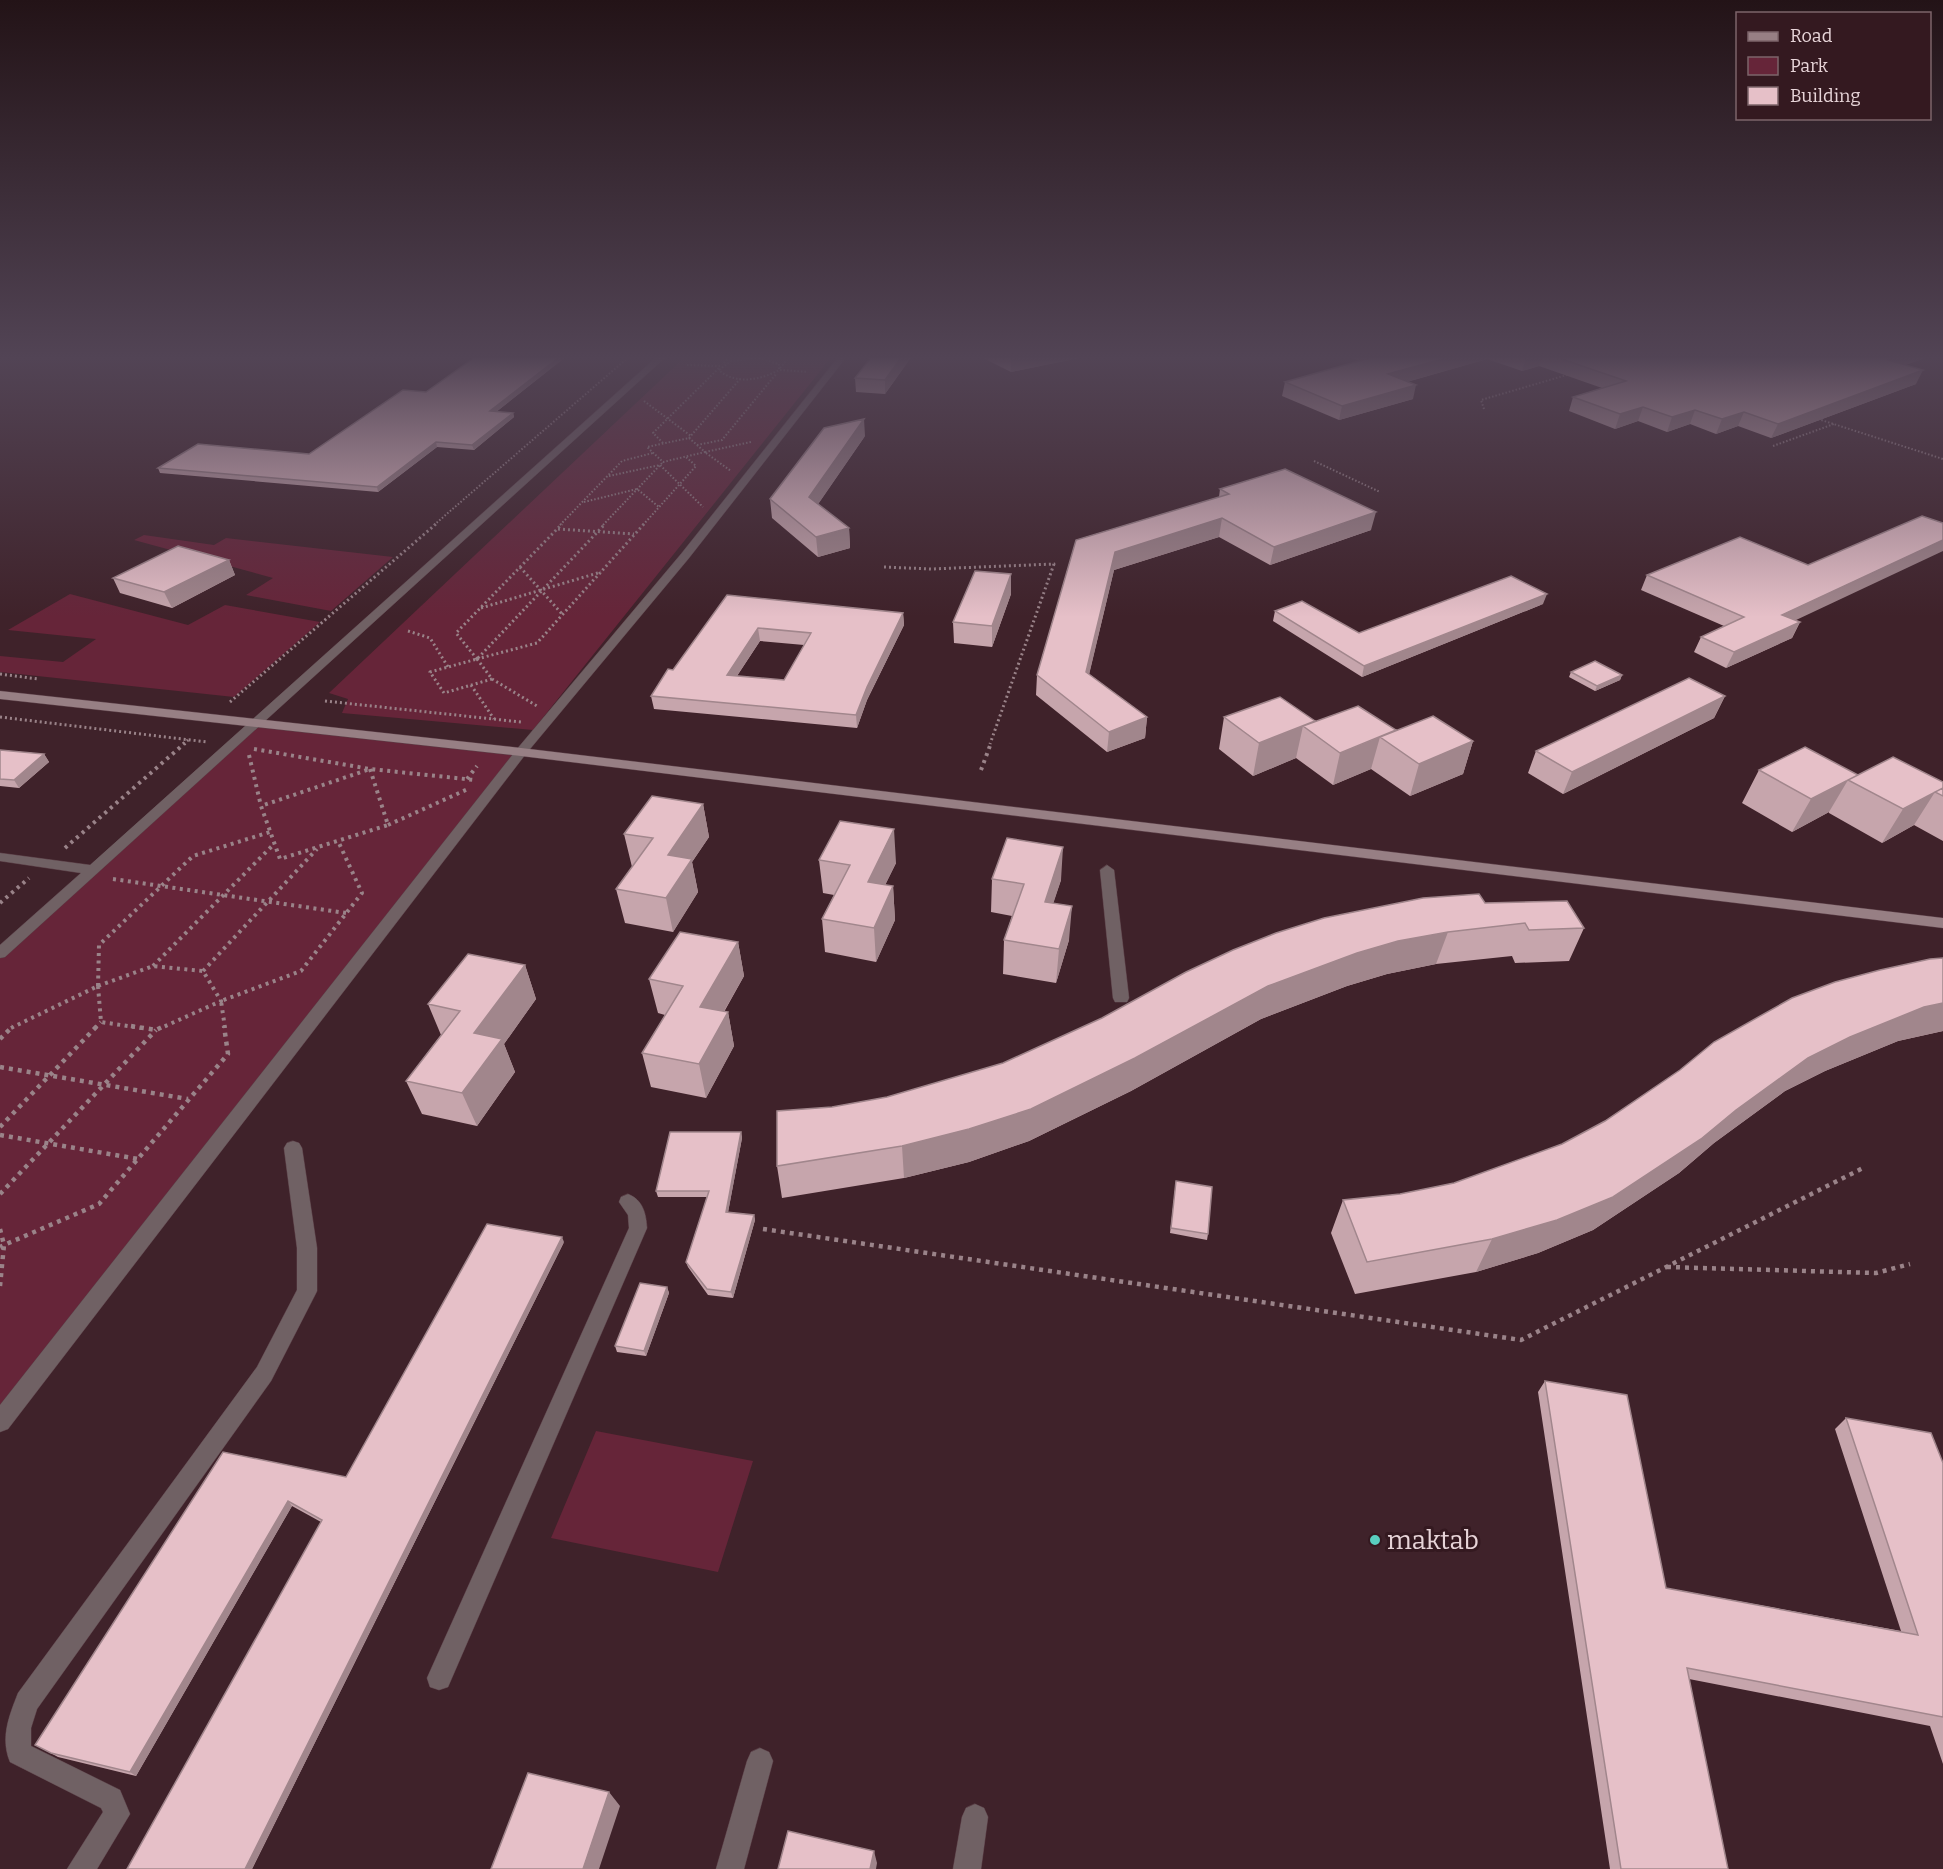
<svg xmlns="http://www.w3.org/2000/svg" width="1943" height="1869" font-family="Bitter,serif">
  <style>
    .green { fill: #662539 }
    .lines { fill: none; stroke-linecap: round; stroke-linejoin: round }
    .lane-casing { stroke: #5a3e46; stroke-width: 1 }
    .street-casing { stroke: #5a3e46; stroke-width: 1 }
    .secondary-casing { stroke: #5a3e46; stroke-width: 1 }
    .path-far3 { stroke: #9a8389; stroke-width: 2; stroke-dasharray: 1.5 2; stroke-linecap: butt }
    .path-far2 { stroke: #9a8389; stroke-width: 3; stroke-dasharray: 2 3; stroke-linecap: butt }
    .path-far1 { stroke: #9a8389; stroke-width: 4; stroke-dasharray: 3 4.5; stroke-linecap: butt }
    .path { stroke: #9a8389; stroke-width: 4.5; stroke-dasharray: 4 5; stroke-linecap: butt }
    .lane { fill: #706164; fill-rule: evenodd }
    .street { fill: #706164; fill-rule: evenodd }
    .secondary { fill: #977f84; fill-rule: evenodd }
    .wall { fill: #c6a5ac; fill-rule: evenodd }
    .shaded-wall { fill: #a1868c }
    .building { fill: #e6c0c8; stroke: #a1868c; stroke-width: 1.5; fill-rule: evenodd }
    .poi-dot { fill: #59cebf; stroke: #341920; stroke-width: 2 }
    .labels { text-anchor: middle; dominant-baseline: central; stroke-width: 6; stroke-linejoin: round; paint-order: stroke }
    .near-poi-label { font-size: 26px; fill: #e7d4d8; stroke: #341920; text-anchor: start }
  </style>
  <rect width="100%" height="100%" fill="#3f222a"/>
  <path class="green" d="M687,355H833L533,730L342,713L348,699L329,693Z
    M144,535L214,545L226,538L393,557L331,611L246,595L273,578L134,540Z
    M70,594L188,625L225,605L320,622L234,697L0,672V656L63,662L96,639L8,630Z
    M257,724L521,752L0,1422V953Z
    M596,1431L753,1461L718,1572L551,1538Z"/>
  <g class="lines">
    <defs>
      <path id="lane" d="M1107,865L1114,870L1129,998L1127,1002H1115L1113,998L1100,870Z
        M293,1141L299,1143L302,1148L317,1248V1291L314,1297L271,1381L37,1709L31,1728V1746L120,1790L130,1814L97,1869H67L103,1812L101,1808L10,1762C0,1738 9,1716 18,1693L257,1367L297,1290V1248L284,1148L287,1143Z
        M628,1194C643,1200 646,1213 647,1228L448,1687L439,1690L430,1687L427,1678L629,1228L628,1215L619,1202L621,1197Z
        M760,1748L769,1752L773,1761L744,1869H716L747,1761L751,1752Z
        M975,1804L984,1808L988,1817L981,1869H953L962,1817L966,1808Z"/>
      <path id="street" d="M659,355H668L5,957L0,958V945L81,873L0,861V853L90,865Z
        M840,355H848L689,558L525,755L8,1429L0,1432V1405L517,749L681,554Z"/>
      <path id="secondary" d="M0,691L521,748L1943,918V928L521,756L0,699Z"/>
    </defs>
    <use href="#lane" class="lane-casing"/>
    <use href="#street" class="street-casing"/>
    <use href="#secondary" class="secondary-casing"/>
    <path class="path-far3" d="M759,358L779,364V370C761,380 735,385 719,370L731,361Z
      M724,363L731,355
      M687,365L720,366
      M780,368L791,355
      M780,370L808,372
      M644,401L691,436
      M1484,409L1481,400L1570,374
      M1818,419L1943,459
      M689,438L705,452L663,462L647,447Z
      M689,438L740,379
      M663,443L653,433L719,368
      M697,445L722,440L776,374
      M1773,446L1834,424
      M705,452L751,442
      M706,453L731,471
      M1314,461L1380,492
      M609,476L660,465L703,507
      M584,502L637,489L659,507
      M434,525L631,355
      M560,525L622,461L653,453
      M603,525L663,462
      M643,525L696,466L686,457"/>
    <path class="path-far2" d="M558,529L634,534
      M520,567L563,615
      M884,567L931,569L1054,564L990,744
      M481,608L601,572
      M408,631L430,638L448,667
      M478,658L605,524
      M477,659L492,679L444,693L430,672Z
      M477,659L456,633L562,524
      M477,659L537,643L644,524
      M0,674L38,679
      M492,679L537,706
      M471,685L494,719
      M325,701L521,722
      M230,702L436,524
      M0,717L207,742
      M183,744L188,740"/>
    <path class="path-far1" d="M254,749L370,769L475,780
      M249,755L261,806
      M370,769L388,825L280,859L261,806Z
      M981,770L991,743
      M467,779L477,766
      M388,825L468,789
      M65,848L185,743
      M113,879L346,913
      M0,903L29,878
      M153,966L274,844
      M203,971L317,849
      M98,986L101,1022L141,1028
      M98,986L99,945L193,856L270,832
      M98,986L153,966L203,971L221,1001L161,1028
      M11,1028L98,986
      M95,1028L101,1022
      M225,1028L221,1001L301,971L362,893L338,841"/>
    <path class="path" d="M131,1026L156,1030L164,1026
      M0,1039L13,1026
      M0,1067L188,1099
      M0,1127L97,1026
      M0,1135L138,1159
      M0,1194L156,1030
      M0,1229L4,1245L0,1247
      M763,1229L1521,1340L1863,1168
      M1667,1267L1876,1273L1910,1264
      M0,1286L4,1245L99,1204L228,1054L224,1026"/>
    <use href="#lane" class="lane"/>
    <use href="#street" class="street"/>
    <use href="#secondary" class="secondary"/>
  </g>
  <path class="wall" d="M478,355H568L496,412L513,413L514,417L474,450L437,447L378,492L160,473L158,468L309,454L426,392Z
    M977,355H1093L1011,372Z
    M1345,355H1934L1905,365L1916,384L1771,438L1738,426L1716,434L1690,424L1667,432L1638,421L1615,429L1569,411L1573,397L1602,388L1539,366L1522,371L1487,359L1407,382L1413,399L1339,420L1282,396L1285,382L1360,361Z
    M912,356L885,394L856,392L855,378Z
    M865,436L818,504L849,528L850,548L818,557L772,518L770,499Z
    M1220,489L1371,530L1270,565L1219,537L1114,570L1089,674L1147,717L1145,738L1107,752L1036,695L1037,675L1076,540L1219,497Z
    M229,560L235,575L172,608L120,593L113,578Z
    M1011,574V594L992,647L954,643L953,622Z
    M1647,575L1795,621L1800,622L1792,638L1726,668L1694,652L1701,637L1724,626L1641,590Z
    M727,595L903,613L904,625L867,700L857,728L654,709L651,696L673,670ZM760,641L804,645L784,680L737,676Z
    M1543,604L1362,677L1273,621L1275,611L1359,633Z
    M1571,672L1622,675L1620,680L1595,691L1569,677Z
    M1725,696L1714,718L1563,794L1528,773L1536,751Z
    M1224,717L1315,721L1396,731L1473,741L1463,774L1410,796L1371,769L1333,785L1296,758L1253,776L1219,749Z
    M0,750L44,754L49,762L19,788L0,786Z
    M1759,770L1858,775L1943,782V841L1914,825L1882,843L1829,813V812L1792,832L1742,803Z
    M703,804L709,837L692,862L698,892L673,932L625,923L616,889L632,867L624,834Z
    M819,860L896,863L885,885L893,886L895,920L876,962L825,952L822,919L834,895L823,893Z
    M992,879L1061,880L1053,903L1069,940L1056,983L1003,974L1004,940L1012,916L991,912Z
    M1485,903L1584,928L1569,961L1515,963L1512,956L1436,964L1387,974L1347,986L1261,1019L1131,1091L1029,1141L969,1162L904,1178L782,1198L777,1166L832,1107L887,1097L1003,1063Z
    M738,942L744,976L724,1012H728L734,1046L706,1098L651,1087L642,1053L665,1015L658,1013L649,979Z
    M1943,958V1031L1898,1041L1825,1071L1785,1091L1714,1143L1679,1173L1593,1230L1538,1253L1476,1272L1355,1294L1331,1233L1343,1200L1400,1194L1454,1183L1562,1144Z
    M525,965L536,999L504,1044L515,1072L477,1126L422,1114L406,1081L441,1035L428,1004Z
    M741,1132L742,1138L728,1212L754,1215L755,1220L733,1298L708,1295L688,1267L686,1262L707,1197H658L656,1191Z
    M1176,1181L1208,1234L1207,1240L1170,1233Z
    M564,1242L252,1869H127L321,1522L292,1506L136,1776L58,1757L35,1745L223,1452L346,1477Z
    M667,1287L669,1293L646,1356L617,1352L615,1346Z
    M1545,1381L1666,1588L1901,1631L1835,1429L1846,1418L1943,1463V1764L1930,1726L1689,1679L1728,1869H1610L1538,1392Z"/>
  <path class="shaded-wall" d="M562,355H568L491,416L490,411Z
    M903,355H916L912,356L885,394V380Z
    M1030,355H1093L1011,372V359Z
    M1457,355H1488L1487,359L1385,388L1388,374Z
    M1535,355H1542L1539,366L1522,371L1526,358Z
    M1902,355H1934L1881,373L1888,360Z
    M1923,370L1916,384L1771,438L1778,424Z
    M1416,385L1413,399L1339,420L1342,406Z
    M1643,407L1638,421L1615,429L1620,414Z
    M1695,410L1690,424L1667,432L1672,417Z
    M1744,412L1738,426L1716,434L1722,419Z
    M513,413L514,417L474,450L472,445Z
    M864,419L865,436L810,516L809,497Z
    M436,442L437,447L378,492L377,487Z
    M1376,512L1371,530L1270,565L1274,547Z
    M1222,518L1219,537L1114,570L1085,692L1086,672L1115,552Z
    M849,528L850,548L818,557L816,537Z
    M1943,540V551L1775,630L1782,615Z
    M229,560L235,575L172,608L164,592Z
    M1011,574V594L992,647V626Z
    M1547,594L1543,604L1362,677L1364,666Z
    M903,613L904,625L867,700L857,728L856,715L867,687Z
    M1800,622L1792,638L1726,668L1734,652Z
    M758,628L760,641L729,688L727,675Z
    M1622,675L1620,680L1595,691L1597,686Z
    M1725,696L1714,718L1563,794L1572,772Z
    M1147,717L1145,738L1107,752L1109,732Z
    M1303,726L1296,758L1253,776L1259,743Z
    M1380,737L1371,769L1333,785L1340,753Z
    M1473,741L1463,774L1410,796L1419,764Z
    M44,754L49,762L19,788L14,780Z
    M1848,780L1829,812L1792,832L1811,799Z
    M1935,792L1914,825L1882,843L1903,809Z
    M703,804L709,837L692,862L698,892L673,932L666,898L668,855Z
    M894,829L896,863L870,916L868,882Z
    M1063,847L1061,880L1043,935L1045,902Z
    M893,886L895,920L876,962L874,928Z
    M1072,906L1069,940L1056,983L1059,949Z
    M1448,932L1436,964L1387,974L1347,986L1261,1019L1131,1091L1029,1141L969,1162L904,1178L902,1146L1268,986L1357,953L1398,941Z
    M738,942L744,976L707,1041L700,1007Z
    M525,965L536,999L504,1044L515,1072L477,1126L462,1093L474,1033Z
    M1943,1003V1031L1898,1041L1825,1071L1785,1091L1714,1143L1679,1173L1593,1230L1538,1253L1476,1272L1492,1239L1736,1110L1808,1058L1850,1037L1924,1007Z
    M728,1012L734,1046L706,1098L699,1064Z
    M741,1132L742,1138L727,1218L726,1212Z
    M754,1215L755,1220L733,1298L731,1292Z
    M562,1237L564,1242L252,1869H245Z
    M667,1287L669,1293L646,1356L644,1351Z
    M288,1501L292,1506L136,1776L130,1772Z
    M609,1792L620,1806L599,1869H583Z
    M874,1851L877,1863L876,1869H870Z"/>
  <path class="building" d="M478,355H562L490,411L513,413L472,445L436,442L377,487L158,468L198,444L309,454L403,390L426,392Z
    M873,355H903L885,380L855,378Z
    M1004,355H1030L1011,359Z
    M1380,355H1457L1388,374L1416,385L1342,406L1285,382Z
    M1519,355H1535L1526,358Z
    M1550,355H1902L1888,360L1923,370L1778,424L1744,412L1722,419L1695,410L1672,417L1643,407L1620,414L1573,397L1626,381Z
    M864,419L809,497L849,528L816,537L770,499L824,428Z
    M1285,469L1376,512L1274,547L1222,518L1115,552L1086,672L1147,717L1109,732L1037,675L1076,540L1229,494L1220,489Z
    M1922,516L1943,523V540L1782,615L1800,622L1734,652L1701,637L1744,617L1647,575L1740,537L1808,565Z
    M178,546L229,560L164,592L113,578Z
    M975,571L1011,574L992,626L953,622Z
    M1511,576L1547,594L1364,666L1275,611L1302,601L1359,633Z
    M727,595L903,613L867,687L856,715L651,696L668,669L673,670ZM758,628L811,633L784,680L727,675Z
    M1595,661L1622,675L1597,686L1571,672Z
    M1689,678L1725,696L1572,772L1536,751Z
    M1280,697L1315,721L1259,743L1224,717Z
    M1358,706L1396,730L1340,753L1303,726Z
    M1433,716L1473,741L1419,764L1380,737Z
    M1805,747L1858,775L1811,799L1759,770Z
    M0,750L44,754L14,780L0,779Z
    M1893,757L1943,782V788L1903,809L1848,780Z
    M1943,788V796L1935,792Z
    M652,796L703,804L668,855L692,859L666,898L616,889L653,838L624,834Z
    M840,821L894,829L868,882L893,886L874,928L822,919L850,865L819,860Z
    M1007,838L1063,847L1045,902L1072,906L1059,949L1004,940L1024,884L992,879Z
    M1479,894L1485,903L1567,901L1584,928L1529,930L1525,923L1448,932L1398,941L1357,953L1268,986L1135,1058L1031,1109L969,1129L902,1146L777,1166V1111L832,1107L887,1097L1003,1063L1102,1018L1186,972L1233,950L1276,933L1324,918L1423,898Z
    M680,932L738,942L700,1007L728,1012L699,1064L642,1053L683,986L649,979Z
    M468,954L525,965L474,1033L502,1039L462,1093L406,1081L460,1011L428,1004Z
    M1943,958V1003L1924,1007L1850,1037L1808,1058L1736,1110L1701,1139L1613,1197L1557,1220L1492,1239L1367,1262L1343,1200L1400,1194L1454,1183L1562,1144L1605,1121L1680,1070L1714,1042L1792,998L1835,982L1880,970L1930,959Z
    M670,1132H741L726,1212L754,1215L731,1292L707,1289L686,1262L709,1191H656Z
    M1176,1181L1212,1187L1208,1234L1171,1228Z
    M487,1224L562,1237L245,1869H127L322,1520L288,1501L130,1772L51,1753L35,1745L223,1452L346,1477Z
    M640,1283L667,1287L644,1351L615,1346Z
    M1545,1381L1627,1395L1666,1588L1918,1635L1846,1418L1931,1433L1943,1463V1717L1687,1668L1728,1869H1621Z
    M528,1773L609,1792L583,1869H491Z
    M788,1831L874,1851L870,1869H778Z"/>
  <linearGradient id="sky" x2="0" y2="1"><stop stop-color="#231317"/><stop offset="0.58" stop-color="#524455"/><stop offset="1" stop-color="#524455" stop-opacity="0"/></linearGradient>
  <rect width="1943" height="617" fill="url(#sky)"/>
  <circle class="poi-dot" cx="1375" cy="1540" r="6"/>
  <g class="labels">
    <g class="near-poi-label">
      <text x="1387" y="1540">maktab</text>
    </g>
  </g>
  <rect x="1736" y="12" width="195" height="108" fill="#341920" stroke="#7c646a" stroke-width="1.5"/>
  <rect x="1748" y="32" width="30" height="9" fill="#977f84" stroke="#7c646a" stroke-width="1.5"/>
  <text x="1790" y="42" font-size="18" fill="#e7d4d8">Road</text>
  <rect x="1748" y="57" width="30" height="18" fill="#662539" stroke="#7c646a" stroke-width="1.5"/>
  <text x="1790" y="72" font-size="18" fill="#e7d4d8">Park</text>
  <rect x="1748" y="87" width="30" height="18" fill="#e6c0c8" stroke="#7c646a" stroke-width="1.5"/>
  <text x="1790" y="102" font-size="18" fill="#e7d4d8">Building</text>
</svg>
